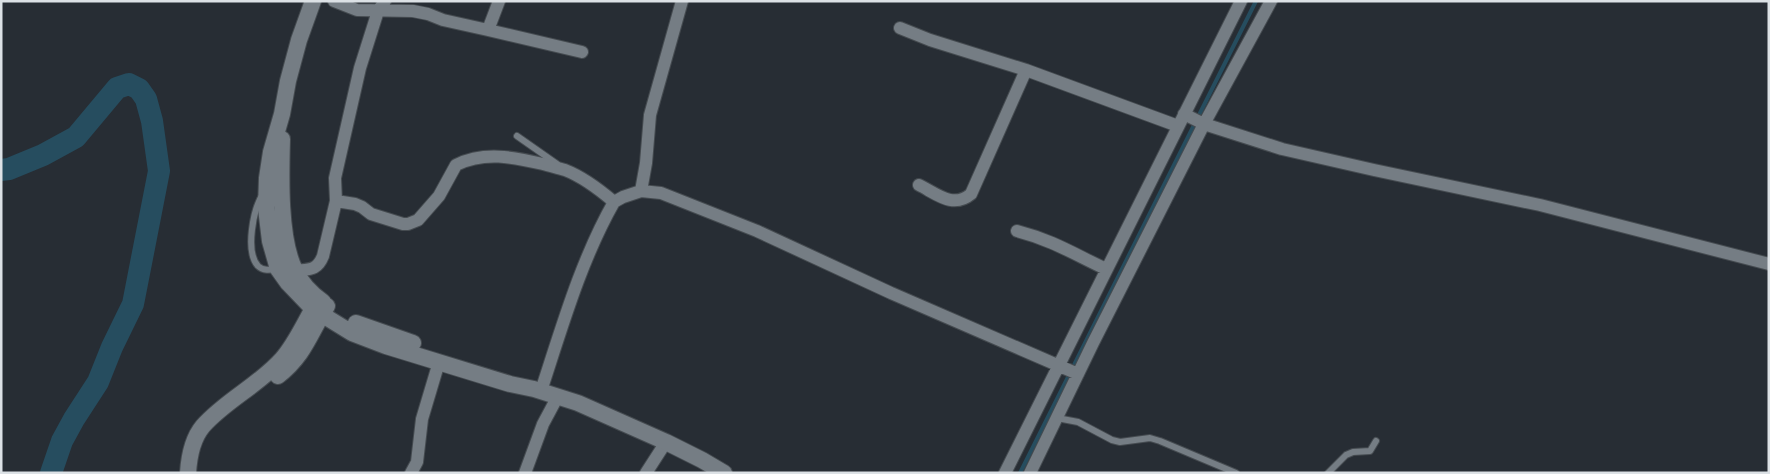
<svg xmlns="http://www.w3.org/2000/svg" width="1770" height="474" font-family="'Varela Round',sans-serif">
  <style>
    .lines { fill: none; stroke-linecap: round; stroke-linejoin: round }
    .stream { stroke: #264d5f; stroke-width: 4 }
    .river { stroke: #264d5f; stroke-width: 22 }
    .service-casing { stroke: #454b50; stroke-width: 8 }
    .minor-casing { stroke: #454b50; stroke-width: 14 }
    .tertiary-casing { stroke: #454b50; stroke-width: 18 }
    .service { stroke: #757d84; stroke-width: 6 }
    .minor { stroke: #757d84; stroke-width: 12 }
    .tertiary { stroke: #757d84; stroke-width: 16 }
  </style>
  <rect width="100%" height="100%" fill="#272d34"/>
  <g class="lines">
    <path class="stream" d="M1020,473L1256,1"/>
    <path class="river" d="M1,170L9,169L43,155L76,137L117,88L129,84L139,89L146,99L152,121L159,171L133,304L112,347L98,382L74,419L62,441L51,473"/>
    <defs>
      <path id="service" d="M517,136L557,164
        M263,194C253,209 245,252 258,266C263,271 270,270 277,269
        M1057,418L1078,422L1112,440L1120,442L1150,438L1160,441L1236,473
        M1328,473L1346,455L1353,452L1370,451L1376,441"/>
      <path id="minor" d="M334,1L357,10L413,11L428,14L443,20L488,30L499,1
        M900,28L930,40L1026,70L1178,126
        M488,30L582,52
        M1184,114L1204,124L1282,149L1374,170L1540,205L1769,264
        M919,185C937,194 953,209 971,194L1026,70
        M641,191L646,163L650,115L682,1
        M336,201L355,204L362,207L371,214L403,224H408L418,220L439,196L456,165C484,151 513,157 543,164C550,166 558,168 565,170C583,177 600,190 614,202L623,197L641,191L661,193L757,231L891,293L1078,374
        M1017,231C1052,240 1074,254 1106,269
        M295,271C309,269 317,271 323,256L336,201L335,178L360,68L378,11L385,1
        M541,391C562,327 581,260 614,202
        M411,473L417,462L422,419L439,362
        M525,473L543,424L558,396
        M646,473L666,442
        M1005,473L1241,1
        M1030,473L1093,343L1204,124L1271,1"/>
      <path id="tertiary" d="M313,1L299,40L288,81L282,114L271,152L267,178L266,208L270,241L278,269L288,283L313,309L352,333L386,346L510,384L534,389L578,403L666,442L702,460L724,473
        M282,139C281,175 279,239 295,270C301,283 312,294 323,302
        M356,323L413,343
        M278,376C305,355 310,333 327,306
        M188,473C189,457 192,439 203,426C226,400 259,385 282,359C297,342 306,319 318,300"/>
    </defs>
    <use href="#service" class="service-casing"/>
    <use href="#minor" class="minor-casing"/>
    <use href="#tertiary" class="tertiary-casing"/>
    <use href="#service" class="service"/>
    <use href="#minor" class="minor"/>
    <use href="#tertiary" class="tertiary"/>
  </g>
  <rect width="1770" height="474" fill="none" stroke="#dce1e5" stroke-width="5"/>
</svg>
